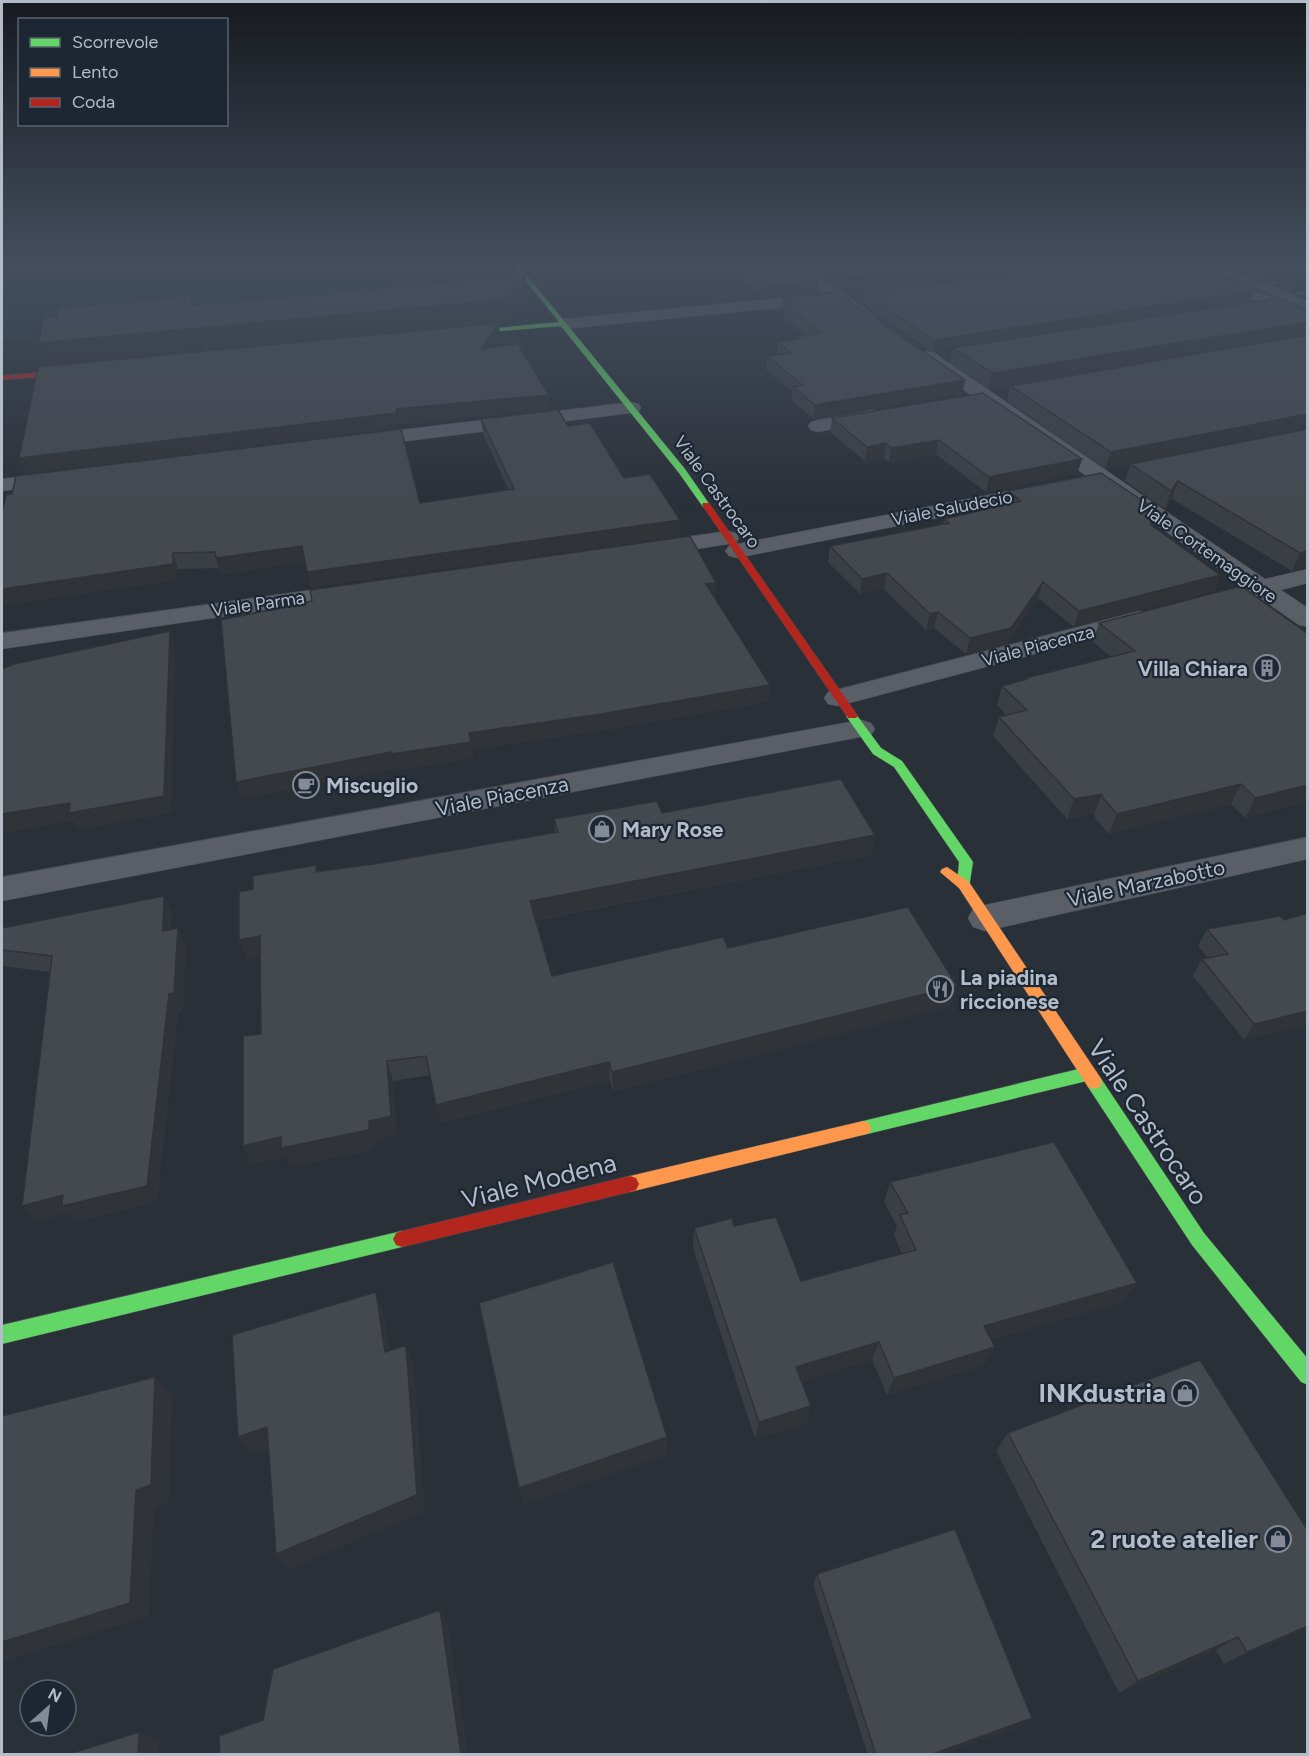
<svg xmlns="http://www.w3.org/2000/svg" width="1309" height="1756" font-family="Figtree,sans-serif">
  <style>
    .green { fill: #273a3e }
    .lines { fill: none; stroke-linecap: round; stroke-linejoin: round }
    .lane-casing { stroke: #484c53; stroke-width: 1 }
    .street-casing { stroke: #484c53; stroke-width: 1 }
    .fast-casing { stroke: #484c53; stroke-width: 1 }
    .slow-casing { stroke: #484c53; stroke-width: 1 }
    .jam-casing { stroke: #484c53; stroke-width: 1 }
    .lane { fill: #5a5e66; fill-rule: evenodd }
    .street { fill: #5a5e66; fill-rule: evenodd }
    .fast { fill: #63d668; fill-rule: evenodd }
    .slow { fill: #ff974d; fill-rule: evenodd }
    .jam { fill: #b3261e; fill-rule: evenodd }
    .rail-casing { stroke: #595d64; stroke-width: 3 }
    .rail { stroke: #1d2633; stroke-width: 2; stroke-dasharray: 7; stroke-linecap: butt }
    .wall { fill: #3a3f45 }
    .shaded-wall { fill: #303338 }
    .building { fill: #444950; stroke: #303338; stroke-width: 1.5 }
    .labels { text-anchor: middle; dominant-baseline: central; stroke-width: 4.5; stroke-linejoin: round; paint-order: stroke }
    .far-street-label { font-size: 18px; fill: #b4bcc9; stroke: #1d2633 }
    .poi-label { font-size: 21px; font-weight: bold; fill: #b4bcc9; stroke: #1d2633; text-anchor: start }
    .street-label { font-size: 21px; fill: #b4bcc9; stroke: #1d2633 }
    .near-street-label { font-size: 26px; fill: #b4bcc9; stroke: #1d2633 }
    .near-poi-label { font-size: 26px; font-weight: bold; fill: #b4bcc9; stroke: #1d2633; text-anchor: end }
  </style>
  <rect width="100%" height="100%" fill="#2a3038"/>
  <path class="green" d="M2,263H498L517,286L214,318L211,303L37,321L33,337L2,340Z"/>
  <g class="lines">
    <defs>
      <path id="lane" d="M1198,263H1215L1308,301V310Z"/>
      <path id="street" d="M782,263H799L877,317L869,322L863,320L833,300L827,303L563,329L555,324L563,319L824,294Z
        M1170,263H1190L1308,313V324Z
        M927,351L933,352L1265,579L1308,569V583L1281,590L1308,608V627L1299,625L1257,596L1248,598L1239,596L1236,591L1242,585L921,360L918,356L921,352Z
        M632,402L639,404L641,408L639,412L359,447L352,445L349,441L352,437L359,435Z
        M874,410L881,412L884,416L881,420L818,432L811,430L808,426L811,422L818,420Z
        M58,472L65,474L68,478L65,482L2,491V479Z
        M1050,483L1058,484L1061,489L1058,494L737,558L729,556L725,551L729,546L737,544Z
        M728,531L736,533L739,538L736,543L650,556L642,554L638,549L642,544L650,542Z
        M355,584L364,586L367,591L364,596L2,649V633Z
        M1140,611L1149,614L1153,619L1149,624L838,706L828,704L824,698L828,692Z
        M861,720L871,723L875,729L871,735L2,901V877Z
        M1308,837V859L985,931L973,927L968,918L973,909L985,905Z"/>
      <path id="fast" d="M511,263H517L685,469L710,505L709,507H703L679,473L561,326L452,335L454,332L559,322Z
        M852,713L856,714L881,748L902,761L971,859L973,862L969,888H959L957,885L959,862L894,767L873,754L846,716Z
        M1087,1067L1093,1069L1094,1075L1100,1077L1204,1233L1308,1359V1385L1301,1382L1192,1245L1088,1087L1087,1081L863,1135L857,1133L855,1128L857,1123L863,1121Z
        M402,1231L408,1233L411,1239L408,1245L402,1247L2,1344V1325Z"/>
      <path id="slow" d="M947,867L969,882L1100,1077L1102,1082L1100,1087L1094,1089L1088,1087L959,888L940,872L942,869Z
        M863,1121L869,1123L871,1128L869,1133L863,1135L630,1192L624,1190L621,1184L624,1178L630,1176Z"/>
      <path id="jam" d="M80,369L84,371L83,373L2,380V376Z
        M703,503H709L858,716L856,718H848L702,505Z
        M630,1176L636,1178L639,1184L636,1190L630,1192L402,1247L396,1245L393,1239L396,1233L402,1231Z"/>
    </defs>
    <use href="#lane" class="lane-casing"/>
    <use href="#street" class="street-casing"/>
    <use href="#fast" class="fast-casing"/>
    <use href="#slow" class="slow-casing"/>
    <use href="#jam" class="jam-casing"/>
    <use href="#lane" class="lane"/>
    <use href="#street" class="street"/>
    <use href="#fast" class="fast"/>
    <use href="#slow" class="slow"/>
    <use href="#jam" class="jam"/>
    <defs>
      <path id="rail" d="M1226,263L1308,296"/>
    </defs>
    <use href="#rail" class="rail-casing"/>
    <use href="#rail" class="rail"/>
  </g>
  <path class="wall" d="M717,263H796L818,292L765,297Z
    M804,263H1112L843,290Z
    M1146,263H1188L1253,291L1249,302L1047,334L1278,298L1308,310V429L1105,469L1007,401L1010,386L1251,345L988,389L950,363L953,348L933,352L860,302L862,291Z
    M1222,263H1249L1245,273Z
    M783,297L965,380L962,394L814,419L792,401V391L766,370L767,356L777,355L778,342L796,340V337L806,335L784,318V311L782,310Z
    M832,418L1082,459L1077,474L986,492L936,454L889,462L884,458L865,461L830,432Z
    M481,419L568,426L624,478L680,536L311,587L305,562L221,574L219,568L178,569V580L2,511L420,503L508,489L483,434Z
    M1308,429V568L1292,571L1172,499L1165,509L1125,481L1130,464Z
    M1008,491L1158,511L1153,527L1214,591L1074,627L1038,598L1007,644L966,654L934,628L926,630L884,589L860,594L828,562L830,546L943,524L944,519L1004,505Z
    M1099,623L1308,634V802L1245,818L1231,804L1109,834L1095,818L1094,814L1067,819L993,736L999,717L1006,715L997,705L1002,686L1025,679L1026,678L1111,657L1093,642Z
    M662,813L875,835L871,855L536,920L552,976L728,948L957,986L951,1006L613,1091L610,1081L441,1123L430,1075L393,1081L397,1134L375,1140V1149L290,1167L285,1157L252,1164L243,1146L261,1034L260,957L247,960L253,889L319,872L380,863L555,832L554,819Z
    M164,896L172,913L171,929L178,928L185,945L183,1010L178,1011L157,1201L74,1222L67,1213L35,1221L50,972L2,966V928Z
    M1284,920L1308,1025L1244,1040L1193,976L1202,959L1208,958L1198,946L1207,929Z
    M890,1182L1123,1302L991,1340L985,1365L887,1395L872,1360L802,1381L807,1423L755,1439L693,1248L694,1228L801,1281L902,1254L894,1235L897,1226L884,1202Z
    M1008,1433L1308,1628L1224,1664L1216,1650L1119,1693L996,1451Z
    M817,1574L1022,1725L939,1755H868L813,1584Z"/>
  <path class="shaded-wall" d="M990,263H1112L843,290L844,277Z
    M526,275L527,296L510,322L47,366L38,343L191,306V296L197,318Z
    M819,280L818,292L765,297L766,285Z
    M1253,291L1249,302L933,352L934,340Z
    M1308,322V336L988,389L992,373Z
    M499,323L500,337L483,363L481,349Z
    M965,380L962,394L814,419L815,405Z
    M549,395L550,410L399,425V428L25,474L19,458L396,409Z
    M1308,414V429L1105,469L1111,452Z
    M939,440L936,454L889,462L891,448Z
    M886,443L884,458L865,461L867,447Z
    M1082,459L1077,474L986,492L989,477Z
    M1178,481L1172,499L1165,509L1171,491Z
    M1158,511L1153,527L1150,524Z
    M680,520V536L311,587L307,572Z
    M302,546L306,562L221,574L216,558Z
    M1308,551V568L1292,571L1300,553Z
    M173,553L178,569V580L2,606V589Z
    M887,573L884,589L860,594L862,579Z
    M1220,575L1214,591L1074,627L1079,611Z
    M1043,582L1038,598L1007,644L966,654L970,638Z
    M716,583L715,599L706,584Z
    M938,612L934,628L926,630L930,614Z
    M170,631L176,647L171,813L78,830L73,821L3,833L2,839V814L70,803Z
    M770,685L768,702L602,731L473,750L474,758L396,771L395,769L242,799L236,782L469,733Z
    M1241,784L1231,804L1109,834L1117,814Z
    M1308,785V802L1245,818L1255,798Z
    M1102,794L1094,814L1067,819L1074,799Z
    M875,835L871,855L532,920L530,901Z
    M164,896L172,913L171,948L163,931Z
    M178,928L185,945L183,1010L178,1011L157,1201L74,1222L67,1213L35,1221L22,1206L169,994Z
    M260,936L267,956L247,960L239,940Z
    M957,986L951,1006L613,1091L612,1072Z
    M1308,1011V1025L1244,1040L1254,1024Z
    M387,1061L393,1081L397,1134L375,1140V1149L290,1167L285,1157L252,1164L243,1146L281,1137Z
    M609,1062L610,1081L441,1123L436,1105Z
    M1137,1283L1123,1302L975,1345L984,1326Z
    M376,1292L384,1312L393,1372L385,1352Z
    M879,1342L872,1360L792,1385L796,1367Z
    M406,1345L414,1365L425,1512L289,1569L276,1554Z
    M995,1347L985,1365L887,1395L894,1378Z
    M155,1377L172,1396L169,1502L154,1507L149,1616L2,1662V1642L136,1490Z
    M811,1406L807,1423L755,1439L759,1422Z
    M267,1427L280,1445L252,1455L238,1437Z
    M667,1437V1455L524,1505L519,1488Z
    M440,1610L448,1623L468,1755H461Z
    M1308,1626V1628L1224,1664L1247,1652Z
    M1238,1637L1216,1650L1119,1693L1138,1681Z
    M1032,1718L1022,1725L939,1755H930Z
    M139,1732L159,1741V1755H138Z"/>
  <path class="building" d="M735,263H796L819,280L766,285Z
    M823,263H990L844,277Z
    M1146,263H1187L1253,291L934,340L862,291Z
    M526,275L508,299L38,343L44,317L57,316L59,308L191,296V306Z
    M837,292L965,380L815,405L793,387L803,385L767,356L791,353L778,342L799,339L796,337L821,333L785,305L793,304L783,297Z
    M1278,298L1308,310V322L992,373L953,348Z
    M499,323L481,349L518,344L549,395L396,409L397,413L19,458L38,367Z
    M1308,335V414L1111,452L1010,386Z
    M983,393L1082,459L989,477L939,440L891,448L886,443L867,447L832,418Z
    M558,410L568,426L590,423L624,478L650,474L680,520L307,572L302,546L216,558L215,552L173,553V564L2,589V511L7,494H12L16,476L401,429L420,503L514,489L481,419Z
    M1308,429V551L1300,553L1178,481L1171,491L1130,464Z
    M1101,473L1158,511L1150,524L1220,575L1079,611L1043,582L1011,628L970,638L938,612L930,614L887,573L862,579L830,546L949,523L944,519L1021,501L1008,491Z
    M690,536L716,583L706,584L770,685L601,714L469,733L471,742L392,754V752L236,782L221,620L312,601L310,590Z
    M1241,586L1308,634V785L1255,798L1241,784L1117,814L1103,798L1102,794L1074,799L999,717L1027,710L1002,686L1027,679L1026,678L1135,651L1099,623Z
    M170,631L164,796L69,813L70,803L2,814V669L14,664Z
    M841,779L875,835L530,901L552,976L723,937L728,948L908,907L957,986L612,1072L609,1062L436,1105L426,1056L387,1061L391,1116L369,1121V1130L281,1148V1137L243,1146V1036L261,1034L260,936L239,940V892L253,889V876L316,865V872L380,863L558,832L554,819L657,801L662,813Z
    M164,896L163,931L178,928L174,993L169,994L147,1186L62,1206L63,1195L22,1206L52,956L2,950V928Z
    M1308,913V1011L1254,1024L1202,959L1228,954L1207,929L1280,916L1284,920Z
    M1054,1142L1137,1283L984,1326L995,1347L894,1378L879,1342L796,1367L811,1406L759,1422L694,1228L732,1218L734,1226L776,1217L801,1281L916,1250L900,1215L908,1213L890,1182Z
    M613,1262L667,1437L519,1488L479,1303Z
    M376,1292L385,1352L406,1345L417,1495L276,1554L267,1427L238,1437L232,1335Z
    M1200,1360L1308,1531V1626L1247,1652L1238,1637L1138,1681L1008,1433Z
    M155,1377L151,1485L136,1490L130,1603L2,1642V1416Z
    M955,1529L1032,1718L930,1755H876L817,1574Z
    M440,1610L461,1755H220L219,1736L263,1720L273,1669Z
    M139,1732L138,1755H66Z"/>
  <linearGradient id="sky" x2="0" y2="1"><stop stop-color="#171a1f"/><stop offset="0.52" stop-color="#444e5e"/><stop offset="1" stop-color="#444e5e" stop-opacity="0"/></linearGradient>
  <rect width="1309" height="509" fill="url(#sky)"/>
  <defs>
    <symbol id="building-ring" viewBox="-11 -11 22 22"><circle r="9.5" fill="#1d2633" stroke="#848b96" stroke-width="1.5"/><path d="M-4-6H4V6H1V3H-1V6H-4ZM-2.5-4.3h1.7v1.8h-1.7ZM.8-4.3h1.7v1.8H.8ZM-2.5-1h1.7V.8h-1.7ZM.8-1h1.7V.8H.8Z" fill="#848b96"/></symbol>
    <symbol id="cafe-ring" viewBox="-11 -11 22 22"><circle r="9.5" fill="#1d2633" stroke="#848b96" stroke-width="1.5"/><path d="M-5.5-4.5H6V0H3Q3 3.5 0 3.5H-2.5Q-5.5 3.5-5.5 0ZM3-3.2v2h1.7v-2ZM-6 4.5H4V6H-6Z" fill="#848b96"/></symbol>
    <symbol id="shop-ring" viewBox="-11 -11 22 22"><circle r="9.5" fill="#1d2633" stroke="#848b96" stroke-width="1.5"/><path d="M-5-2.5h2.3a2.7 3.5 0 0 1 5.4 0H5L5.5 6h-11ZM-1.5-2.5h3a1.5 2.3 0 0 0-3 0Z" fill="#848b96"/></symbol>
    <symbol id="restaurant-ring" viewBox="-11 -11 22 22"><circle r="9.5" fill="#1d2633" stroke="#848b96" stroke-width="1.5"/><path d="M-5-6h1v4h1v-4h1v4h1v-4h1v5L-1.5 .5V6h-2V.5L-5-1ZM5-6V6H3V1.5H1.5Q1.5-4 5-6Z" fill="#848b96"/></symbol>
  </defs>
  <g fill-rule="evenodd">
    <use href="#building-ring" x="1252" y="653" width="30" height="30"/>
    <use href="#cafe-ring" x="291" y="770" width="30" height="30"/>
    <use href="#shop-ring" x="587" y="814" width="30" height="30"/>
    <use href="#restaurant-ring" x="925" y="974" width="30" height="30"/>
    <use href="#shop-ring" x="1170" y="1378" width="30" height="30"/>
    <use href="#shop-ring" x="1263" y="1524" width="30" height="30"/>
  </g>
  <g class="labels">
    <g class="far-street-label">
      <text transform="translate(717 492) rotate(54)">Viale Castrocaro</text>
      <text transform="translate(952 508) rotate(-11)">Viale Saludecio</text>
      <text transform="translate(1207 551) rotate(35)">Viale Cortemaggiore</text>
      <text transform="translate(258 604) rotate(-8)">Viale Parma</text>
      <text transform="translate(1038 646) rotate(-15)">Viale Piacenza</text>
    </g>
    <g class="poi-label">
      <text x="1248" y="668" text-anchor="end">Villa Chiara</text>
      <text x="326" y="785">Miscuglio</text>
      <text x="622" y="829">Mary Rose</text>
      <text x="960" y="977">La piadina<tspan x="960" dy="24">riccionese</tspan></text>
    </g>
    <g class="street-label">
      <text transform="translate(502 796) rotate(-11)">Viale Piacenza</text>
      <text transform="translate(1146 883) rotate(-12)">Viale Marzabotto</text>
    </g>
    <g class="near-street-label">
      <text transform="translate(1148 1122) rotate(56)">Viale Castrocaro</text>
      <text transform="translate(539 1181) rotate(-14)">Viale Modena</text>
    </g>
    <g class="near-poi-label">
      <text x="1166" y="1393">INKdustria</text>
      <text x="1258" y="1539">2 ruote atelier</text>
    </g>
  </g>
  <rect width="1309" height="1756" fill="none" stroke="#b4bcc9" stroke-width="6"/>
  <rect x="18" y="18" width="210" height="108" fill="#1d2633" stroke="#59626f" stroke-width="1.5"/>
  <rect x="30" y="38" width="30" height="9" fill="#63d668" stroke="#59626f" stroke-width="1.5"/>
  <text x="72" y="48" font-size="18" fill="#b4bcc9">Scorrevole</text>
  <rect x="30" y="68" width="30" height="9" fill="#ff974d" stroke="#59626f" stroke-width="1.5"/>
  <text x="72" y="78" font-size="18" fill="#b4bcc9">Lento</text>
  <rect x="30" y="98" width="30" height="9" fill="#b3261e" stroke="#59626f" stroke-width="1.5"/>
  <text x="72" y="108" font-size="18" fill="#b4bcc9">Coda</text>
  <g transform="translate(48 1708) rotate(28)"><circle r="28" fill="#1d2633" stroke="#59626f" stroke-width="1.5"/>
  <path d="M0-4.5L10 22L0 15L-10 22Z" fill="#848b96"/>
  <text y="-9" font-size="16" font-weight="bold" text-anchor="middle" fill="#b4bcc9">N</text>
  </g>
</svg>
